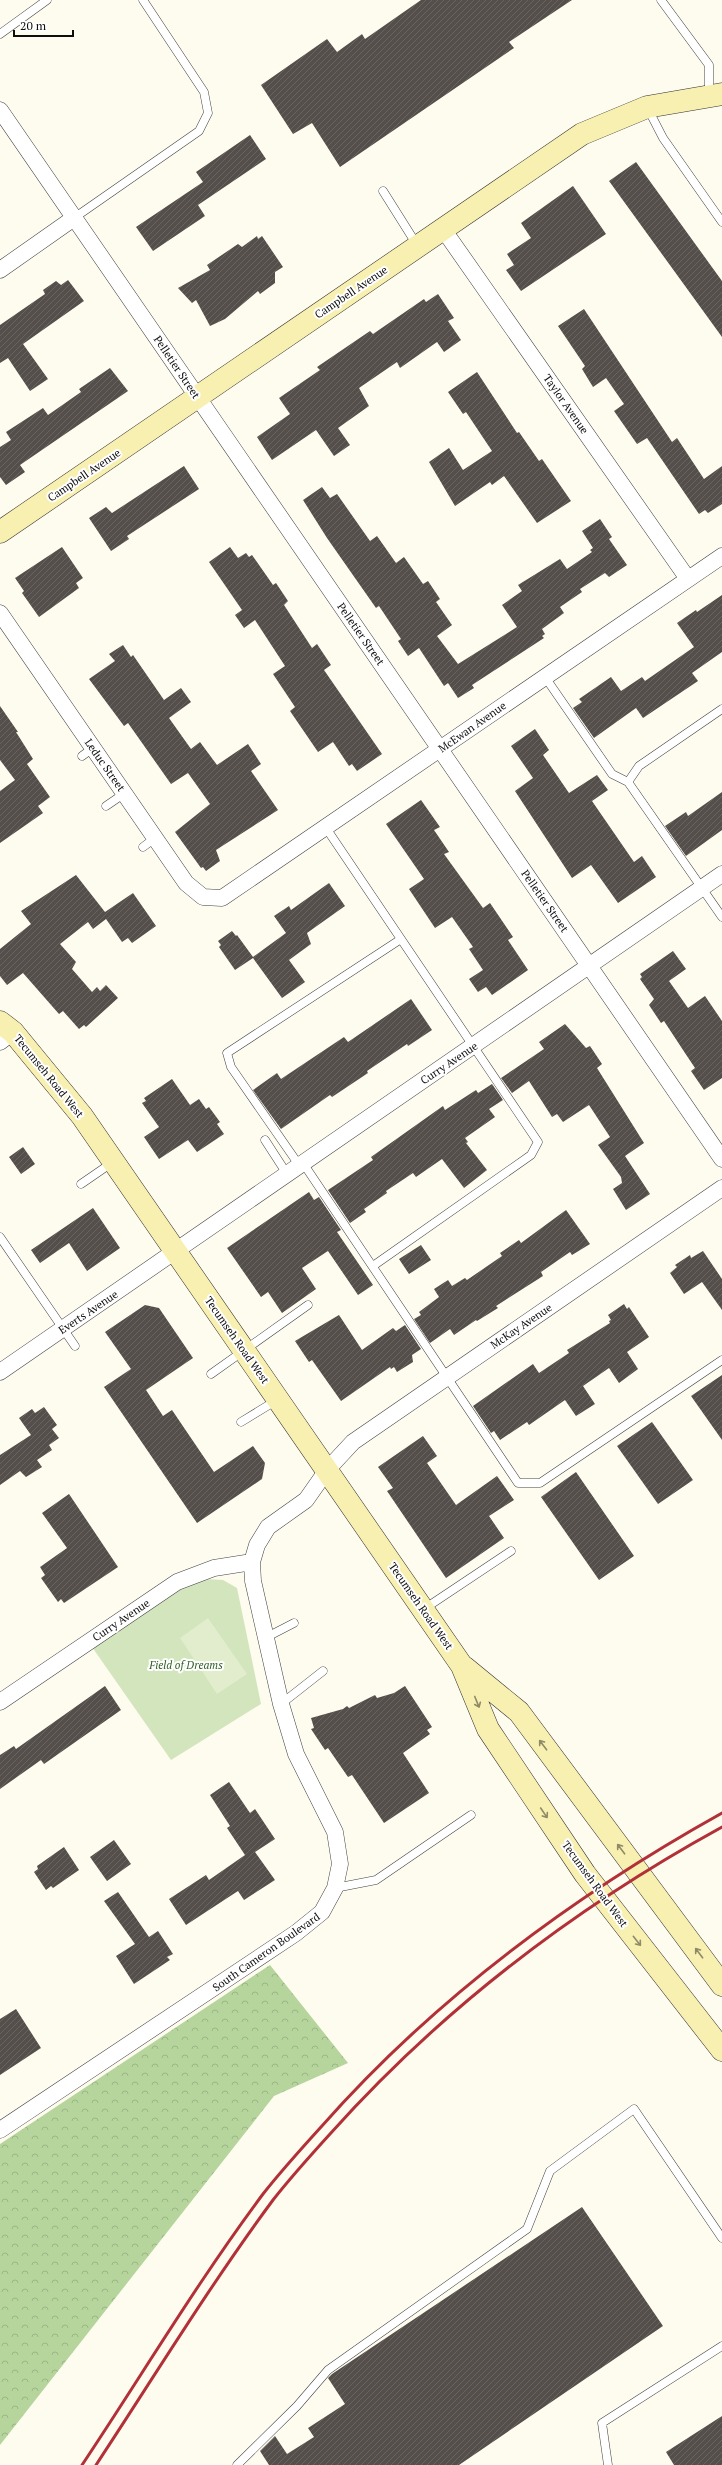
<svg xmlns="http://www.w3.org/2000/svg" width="722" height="2465" font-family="'PT Serif',serif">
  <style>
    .grass { fill: #d2e5bc }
    .forest { fill: url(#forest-crowns) }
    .pitch { fill: #e2edcd }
    .building { fill: url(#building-hatch) }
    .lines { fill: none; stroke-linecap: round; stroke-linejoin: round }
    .lane-casing { stroke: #414141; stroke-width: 9 }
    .street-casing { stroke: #414141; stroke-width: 17 }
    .secondary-casing { stroke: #303030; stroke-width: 23 }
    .lane { stroke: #fff; stroke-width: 8 }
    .street { stroke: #fff; stroke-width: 16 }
    .secondary { stroke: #f8f0b0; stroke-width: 22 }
    .rail { stroke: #b23138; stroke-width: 3 }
    .oneway { stroke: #8f8a67 }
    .labels { text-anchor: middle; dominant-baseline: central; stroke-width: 4; stroke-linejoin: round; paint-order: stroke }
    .street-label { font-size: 11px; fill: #0e0e0e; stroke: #fff }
    .park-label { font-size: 11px; font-style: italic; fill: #306023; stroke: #fff }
  </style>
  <defs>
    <pattern id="forest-crowns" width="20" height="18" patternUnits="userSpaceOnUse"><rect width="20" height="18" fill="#b6d59c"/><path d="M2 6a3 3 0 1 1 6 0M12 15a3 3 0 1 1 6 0" fill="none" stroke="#9bb685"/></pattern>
    <pattern id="building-hatch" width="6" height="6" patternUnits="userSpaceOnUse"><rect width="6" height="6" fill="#554f4b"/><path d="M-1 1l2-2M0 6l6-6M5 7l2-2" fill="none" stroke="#696461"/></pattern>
  </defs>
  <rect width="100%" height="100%" fill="#fefbef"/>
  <path class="grass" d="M204,1579L223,1580L237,1588L261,1704L171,1760L92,1647L173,1592Z"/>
  <path class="forest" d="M270,1965L348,2063L274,2096L0,2445V2144Z"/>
  <path class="pitch" d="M208,1618L247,1674L217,1694L180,1638Z"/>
  <path class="building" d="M421,0H572L509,42L514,48L340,167L312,123L293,134L261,85L327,39L337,52L362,34L365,39Z
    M250,135L266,159L198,205L205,216L153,251L136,227L203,182L196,172Z
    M636,162L722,281V337L609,181Z
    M573,186L606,234L521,291L506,270L514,265L507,254L531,238L521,223Z
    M257,236L258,239L262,236L283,267L275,272V283L260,294L258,291L225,319L210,326L196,300L192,303L178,288L210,270L207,265L238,244L242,247Z
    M68,280L84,301L23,344L48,379L30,391L8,358L0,363V325L45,294L43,290L56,281L61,285Z
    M438,294L454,318L448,321L461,340L444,352L437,342L400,368L397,362L359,388L369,406L338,428L350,445L334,456L316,430L272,460L257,437L290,414L279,398L320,370L317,367L370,331L373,334L424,299L426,302Z
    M584,309L672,442L677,438L704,479L722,466V504L708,513L705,510L699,514L647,438L637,444L614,411L624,404L606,378L593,387L582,369L585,366L558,326Z
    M110,368L128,391L20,465L25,472L6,485L0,477V447L11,440L6,432L43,408L48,415L81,392L79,389Z
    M477,372L517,433L519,432L539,461L542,459L571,501L537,523L504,476L492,485L490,482L455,506L429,462L449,448L463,470L492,451L466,412L463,414L448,392Z
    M184,466L199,489L127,536L129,539L111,551L89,518L106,507L112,513Z
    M322,487L330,498L337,494L370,541L377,536L396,563L404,557L423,584L428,581L440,599L436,602L452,625L437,636L458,664L517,627L502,605L522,591L518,585L560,559L567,569L592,552L590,550L593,548L582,531L600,519L612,537L609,539L627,565L609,577L605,573L580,589L582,592L560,607L564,613L542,629L545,634L542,636L544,638L472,685L474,688L458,698L448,683L444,686L419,648L408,656L398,641L401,639L379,606L376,608L327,538L303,500Z
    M62,547L83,578L76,583L79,588L39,617L22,593L24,591L15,578Z
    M230,547L238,558L246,553L249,557L252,555L273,585L276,583L288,601L284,605L312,648L317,644L331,665L324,670L382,754L357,771L352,764L349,766L333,742L318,752L290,711L295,707L273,674L285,666L255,620L244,628L235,615L242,610L209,562Z
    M722,595V652L692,673L698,681L643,718L636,708L594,738L573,708L582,702L579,699L611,677L621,691L642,677L645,681L694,647L677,623L696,610L697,612Z
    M123,645L131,657L133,655L164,700L181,688L191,702L169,718L191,749L200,742L217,765L248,744L261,764L251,771L278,810L216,850L220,861L206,871L203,867L201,868L175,832L210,804L188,773L171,784L128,723L124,726L89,679L115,661L109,654Z
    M0,706L18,732H16L33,759L27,764L50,797L38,806L43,813L0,843V791L15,780L0,760Z
    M535,729L549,750L543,755L569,793L597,775L608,790L592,801L634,862L642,856L656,877L618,903L591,865L572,878L515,791L533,778L511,746Z
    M722,792V830L686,856L665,826L686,812L688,816Z
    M421,800L440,827L434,830L449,852L444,854L483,908L490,903L513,937L508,940L528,970L492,995L486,987L478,992L469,979L483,970L469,949L473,947L452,917L435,928L409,889L424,879L386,824Z
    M76,875L105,912L133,893L156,926L132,943L128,938L122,942L106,919L93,929L88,922L60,944L76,962L72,969L92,992L97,987L100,991L106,985L118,998L86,1027L84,1025L79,1029L63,1011L59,1014L23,973L7,985L0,976V949L31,924L21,911Z
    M329,883L345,906L307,933L311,944L289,960L305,982L282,998L253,958L235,970L219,947L221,945L218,941L232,931L236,936L237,935L253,957L286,933L274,916L289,906L291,910Z
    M673,951L686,969L669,981L688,1008L705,996L722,1021V1078L704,1090L691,1071L695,1068L683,1050L664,1021L661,1023L649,1005L654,999L640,979L642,977L640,974Z
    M411,999L432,1030L408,1046L407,1044L367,1071L368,1073L332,1097L330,1095L281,1129L253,1090L277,1073L281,1079L344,1037L348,1042Z
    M565,1024L586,1048L590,1046L602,1064L597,1068L644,1143L625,1156L650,1194L626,1210L613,1189L622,1183L621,1177L598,1145L610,1137L589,1105L563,1122L557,1114L552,1117L529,1081L512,1093L501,1078L544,1049L539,1042Z
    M172,1079L190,1105L199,1099L206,1109L209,1107L220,1122L217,1124L224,1134L197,1152L188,1140L159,1159L144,1137L159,1127L142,1103L146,1101L144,1098Z
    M492,1084L503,1100L489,1109L495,1117L465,1138L468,1142L466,1143L487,1170L464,1188L442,1159L416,1177L413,1173L386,1191L387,1193L364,1209L366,1212L350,1223L328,1190L373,1160L371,1157L443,1106L445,1110L476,1090L478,1093Z
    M23,1147L35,1164L21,1174L9,1157Z
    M309,1192L314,1200L319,1197L341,1230L337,1232L373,1285L358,1295L328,1251L302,1268L316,1289L282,1313L268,1292L261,1297L227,1248Z
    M93,1208L120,1248L87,1271L69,1243L40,1263L31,1250Z
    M566,1210L590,1244L572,1255L570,1252L541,1272L543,1276L496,1306L498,1308L477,1321L476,1320L454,1335L450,1329L430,1343L414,1319L421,1315L419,1312L439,1297L434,1289L448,1280L452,1286L465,1278L467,1280L502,1256L500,1253L519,1240L521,1243Z
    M421,1245L431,1260L409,1274L399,1259Z
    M703,1251L722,1279V1310L702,1282L684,1294L670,1273L677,1267L675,1265L690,1255L691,1258Z
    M624,1304L627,1309L629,1307L649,1337L627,1352L638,1369L619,1383L609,1368L583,1386L595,1404L576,1416L565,1400L529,1425L527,1422L500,1440L494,1431L491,1433L473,1406L533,1364L539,1373L569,1353L567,1350L610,1323L609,1321L611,1320L608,1315Z
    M145,1305L159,1308L193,1358L146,1390L163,1416L172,1410L214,1472L253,1446L265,1463L262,1479L197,1523L104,1387L131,1369L105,1332Z
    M339,1315L362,1350L393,1328L396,1331L405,1325L421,1349L412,1355L413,1362L397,1372L394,1367L391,1369L390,1367L341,1401L312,1360L309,1362L295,1341Z
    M722,1375V1440L691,1396Z
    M44,1407L57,1425L52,1429L59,1438L49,1445L52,1450L37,1460L42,1467L26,1477L20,1471L0,1485V1455L31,1435L19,1418L32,1409L35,1413Z
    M652,1422L693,1480L658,1504L617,1446Z
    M423,1436L437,1456L427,1463L456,1505L497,1476L514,1500L489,1516L504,1538L446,1578L387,1491L393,1488L378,1467Z
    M576,1472L634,1556L599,1580L541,1497Z
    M69,1494L118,1567L64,1603L61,1599L58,1602L41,1578L45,1575L40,1567L67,1548L42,1513Z
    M105,1686L121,1710L44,1764L41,1760L0,1789V1755L14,1746L16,1749Z
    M405,1686L432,1727L427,1730L430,1734L403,1753L429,1793L384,1823L352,1775L348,1777L328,1748L325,1750L311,1729L314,1728L311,1718L343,1709L347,1706L349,1708L375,1695L377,1698L394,1693Z
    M229,1782L250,1813L255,1809L275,1839L255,1852L275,1880L244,1900L238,1891L186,1925L169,1899L206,1875L209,1880L245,1855L227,1828L230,1826L210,1795Z
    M114,1840L131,1864L107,1881L90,1857Z
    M64,1847L79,1870L53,1888L51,1886L46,1890L34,1872L38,1869L37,1866Z
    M118,1892L149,1937L158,1931L173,1954L167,1957L170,1960L134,1984L116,1956L135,1944L104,1901Z
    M16,2009L41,2048L0,2075V2019Z
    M582,2207L663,2326L459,2465H269L260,2451L275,2436L287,2454L314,2437L308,2428L345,2404L328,2378L332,2374Z
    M722,2416V2465H674L666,2452Z"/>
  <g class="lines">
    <defs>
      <path id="lane" d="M661,0L709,65V96
        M0,34L47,0
        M647,107L663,138L722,222
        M383,191L417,245
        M74,218L199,131L208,113L204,92L143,0
        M545,677L612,774L628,782L722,917
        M82,756L93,748
        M628,782L639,766L722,709
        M106,806L125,793
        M326,828L538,1142L531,1155L373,1266
        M143,847L155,838
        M265,1140L287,1174
        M303,1163L518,1483H540L722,1360
        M299,1165L231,1067L227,1053L401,939
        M81,1184L113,1162
        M0,1237L75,1346
        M211,1374L308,1305
        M241,1422L277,1400
        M424,1609L511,1551
        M265,1638L294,1623
        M281,1704L323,1671
        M335,1888L376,1880L471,1815
        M237,2465L297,2406L328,2370L527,2229L550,2171L634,2109L722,2238
        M608,2465L602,2423L722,2346"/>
      <path id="street" d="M0,110L722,1159
        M443,229L688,579
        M0,270L74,218
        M0,613L186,883L203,897L222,898L722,556
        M0,1042L13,1032
        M0,1372L722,874
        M0,1702L177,1582L214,1568L252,1562
        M0,2130L296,1933L322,1912L335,1888L340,1864L335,1832L296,1754L281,1704L253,1581L252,1562L257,1545L268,1527L306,1500L327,1470L353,1442L722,1188"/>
      <path id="secondary" d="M0,532L582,134L647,107L722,94
        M0,1022L13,1032L82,1116L462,1666L488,1729L585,1874L722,2050
        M464,1667L519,1712L722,1985"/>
    </defs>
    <use href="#lane" class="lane-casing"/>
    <use href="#street" class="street-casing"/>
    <use href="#secondary" class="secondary-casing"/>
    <use href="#lane" class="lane"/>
    <use href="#street" class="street"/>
    <use href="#secondary" class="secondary"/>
    <path class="rail" d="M82,2465C142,2375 198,2281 263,2194C281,2171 301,2149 321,2127C434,1999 573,1896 722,1813
      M96,2465C154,2377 210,2285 273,2200C291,2177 310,2156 330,2134C441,2010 576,1907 722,1827"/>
  </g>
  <defs><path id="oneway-shaft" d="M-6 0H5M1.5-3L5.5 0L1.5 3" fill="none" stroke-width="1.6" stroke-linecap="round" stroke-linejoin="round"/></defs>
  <g class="oneway">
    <use href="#oneway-shaft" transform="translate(477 1702) rotate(68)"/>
    <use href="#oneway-shaft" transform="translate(543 1745) rotate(-127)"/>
    <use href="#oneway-shaft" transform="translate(544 1813) rotate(56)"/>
    <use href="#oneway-shaft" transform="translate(621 1849) rotate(-127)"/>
    <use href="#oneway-shaft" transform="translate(637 1941) rotate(52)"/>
    <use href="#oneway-shaft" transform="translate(699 1953) rotate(-127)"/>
  </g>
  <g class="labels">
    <g class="street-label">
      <text transform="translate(351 292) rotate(-34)">Campbell Avenue</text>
      <text transform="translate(177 367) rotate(56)">Pelletier Street</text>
      <text transform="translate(566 404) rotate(55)">Taylor Avenue</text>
      <text transform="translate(84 475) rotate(-34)">Campbell Avenue</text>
      <text transform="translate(361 634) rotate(55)">Pelletier Street</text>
      <text transform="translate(472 727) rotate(-35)">McEwan Avenue</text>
      <text transform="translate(105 765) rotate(55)">Leduc Street</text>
      <text transform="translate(545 901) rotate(55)">Pelletier Street</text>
      <text transform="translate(449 1063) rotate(-34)">Curry Avenue</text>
      <text transform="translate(49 1076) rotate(51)">Tecumseh Road West</text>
      <text transform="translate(88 1312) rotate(-34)">Everts Avenue</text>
      <text transform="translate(521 1326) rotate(-34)">McKay Avenue</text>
      <text transform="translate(237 1340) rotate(55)">Tecumseh Road West</text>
      <text transform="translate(421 1606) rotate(55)">Tecumseh Road West</text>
      <text transform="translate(121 1620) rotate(-34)">Curry Avenue</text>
      <text transform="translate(595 1884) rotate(54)">Tecumseh Road West</text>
      <text transform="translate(266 1952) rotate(-35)">South Cameron Boulevard</text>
    </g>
    <g class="park-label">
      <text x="186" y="1665">Field of Dreams</text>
    </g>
  </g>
  <path d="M14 30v6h59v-6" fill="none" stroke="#0e0e0e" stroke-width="2"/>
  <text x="20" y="30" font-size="12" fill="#0e0e0e" stroke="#ffffff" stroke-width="3" paint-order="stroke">20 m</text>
</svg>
